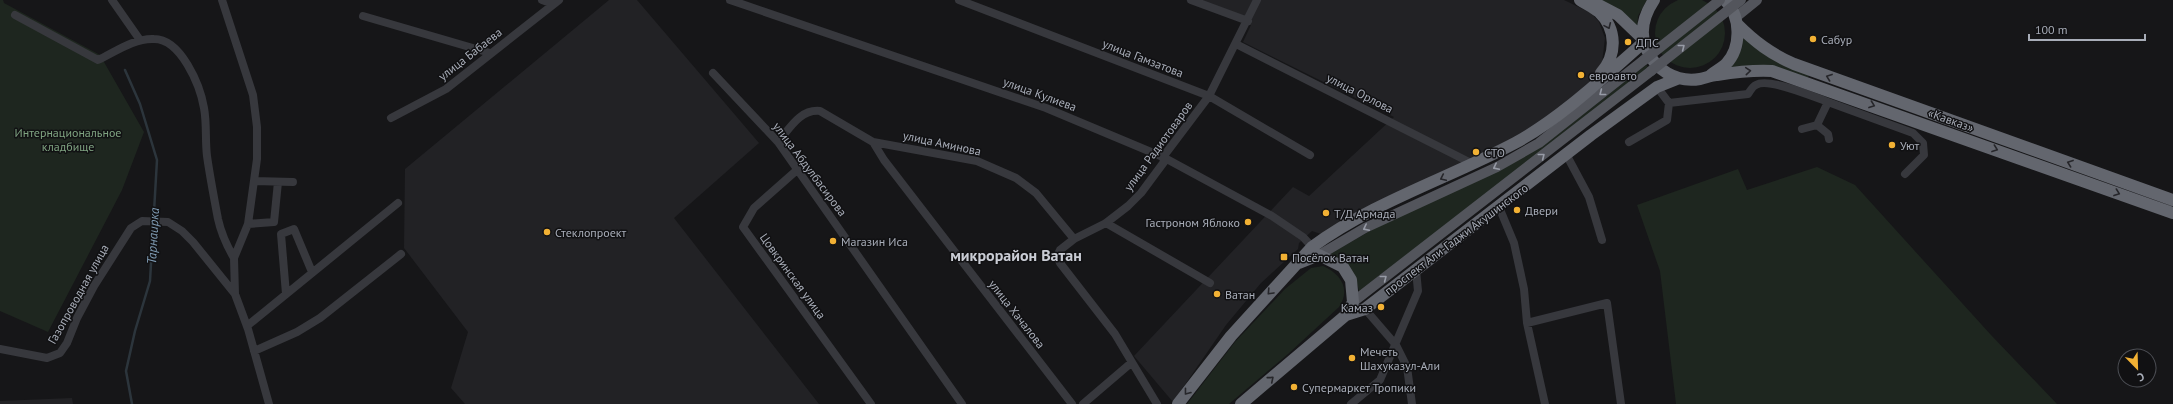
<svg xmlns="http://www.w3.org/2000/svg" width="2173" height="404" font-family="'PT Sans',sans-serif">
  <style>
    .built { fill: #222225 }
    .green { fill: #1e261f }
    .lines { fill: none; stroke-linecap: round; stroke-linejoin: round }
    .stream { stroke: #2c353c; stroke-width: 2.5 }
    .minor { stroke: #37383d; stroke-width: 8 }
    .major { stroke: #53555c; stroke-width: 10 }
    .highway { stroke: #63666e; stroke-width: 12 }
    .major-bridge { stroke: #53555c; stroke-width: 10 }
    .oneway { stroke: #26262a }
    .oneway2 { stroke: #979ba6 }
    .poi-dot { fill: #f2b134; stroke: #111113; stroke-width: 1.5 }
    .labels { text-anchor: middle; dominant-baseline: central; stroke-width: 3; stroke-linejoin: round; paint-order: stroke }
    .poi-label { font-size: 12px; fill: #a8adb8; stroke: #111113; text-anchor: start }
    .street-label { font-size: 12px; fill: #a8adb8; stroke: #111113 }
    .park-label { font-size: 12px; fill: #7fa381; stroke: #111113 }
    .water-label { font-size: 13px; font-style: italic; fill: #7f9bb3; stroke: #111113 }
    .district-label { font-size: 16px; font-weight: bold; fill: #c9ccd4; stroke: #111113 }
  </style>
  <rect width="100%" height="100%" fill="#161618"/>
  <path class="built" d="M609,0H637L759,143L674,218L819,404H465L451,388L468,332L404,248L405,169Z
    M1186,0H1564L1591,13L1599,22L1605,38L1602,63L1590,81L1569,101L1526,132L1321,234L1312,231L1299,243L1298,249L1261,283L1226,325L1173,402L1134,356L1293,187L1309,196L1394,117L1243,42L1251,25Z
    M72,398L73,404H0V401Z"/>
  <path class="green" d="M1655 33a35 35 0 1 1 70 0a35 35 0 1 1-70 0Z
    M0,0H3L4,3L100,55L144,132L122,190L48,332L0,311Z
    M1600,0H1647L1638,16L1637,29Z
    M1743,37L1809,74L1808,78L1730,68L1742,48Z
    M1646,65L1648,67L1553,143L1359,291C1355,272 1348,262 1330,254L1370,231L1549,141Z
    M1817,167L1855,185L1991,335L2057,404H1676L1660,271L1637,205L1738,169L1747,190Z
    M1323,266C1341,274 1351,289 1339,307L1288,354L1229,404H1187L1235,342L1285,289L1311,268Z"/>
  <g class="lines">
    <path class="stream" d="M125,70L140,104L157,160L150,281L135,331L126,371L132,404"/>
    <path class="minor" d="M112,0L140,40
      M222,0L253,95L257,127V159L248,224L234,258L235,294
      M542,0L553,4
      M730,0L1046,108L1163,157L1272,216L1303,237L1315,250
      M959,0L1209,96L1310,155
      M1191,0L1248,21
      M15,15L98,60C115,52 134,38 154,39C181,39 200,85 204,108C207,124 205,140 207,156C210,177 214,198 218,219C221,233 227,246 234,258
      M363,16L490,53
      M1236,44L1473,164
      M713,73L778,142L962,404
      M1657,87L1669,103L1748,94C1750,91 1753,86 1756,85C1768,77 1814,97 1828,102L1817,125L1828,134L1829,139
      M1828,102L1913,133L1923,143L1924,155L1905,174
      M391,118L446,89L559,0
      M1802,129L1817,125
      M778,142C790,128 800,109 820,111L873,142L977,161L1016,178L1036,193L1074,239L1060,250L1057,256L1060,263L1115,334L1157,404
      M873,142L884,160L1072,404
      M1629,142L1667,120L1669,103
      M1566,154L1589,197L1602,240
      M797,170L754,208L743,227L871,404
      M254,181L293,182
      M1499,207L1514,243L1524,289L1527,323L1545,404
      M1106,223L1210,283
      M248,224L274,222L278,182
      M1074,239L1106,223L1128,206L1141,193L1164,162L1163,157L1209,96L1257,0
      M286,294L281,234L294,229L312,272
      M1365,309L1396,345L1407,367L1412,404
      M1527,323L1607,303L1621,404
      M247,326L398,203
      M0,349L47,358L60,353L67,343L77,318L94,286L131,228L142,221L168,222L182,231L193,242L235,294L248,329L269,404
      M254,351L297,332L320,318L401,254
      M1083,404L1131,363
      M1351,404L1380,380L1418,291L1416,270"/>
    <path class="major" d="M1736,17L1757,0
      M1319,255L1365,228L1497,167L1539,143L1644,60
      M1353,302L1651,71"/>
    <path class="highway" d="M1580,0C1586,4 1593,7 1599,12C1617,29 1617,55 1601,73
      M1654,0C1644,15 1639,31 1646,48C1655,70 1676,83 1700,79C1706,78 1711,75 1717,75C1736,72 1753,70 1772,71L2173,213
      M1593,2L1618,15L1643,39
      M1737,24C1755,42 1771,54 1794,64L2173,200
      M1711,75C1716,71 1722,68 1726,64C1742,47 1741,16 1725,0
      M1299,263L1319,255L1343,267L1351,280L1353,302L1346,315
      M1178,404L1231,336L1312,247C1371,203 1449,178 1515,143C1561,118 1604,77 1644,42
      M1241,404L1346,315L1365,309L1591,135L1657,87L1677,79"/>
    <path class="major-bridge" d="M1644,60L1720,0
      M1651,71L1741,0"/>
  </g>
  <defs><path id="oneway-chevron" d="M-2-3.5L2.5 0L-2 3.5" fill="none" stroke-width="1.6" stroke-linecap="round" stroke-linejoin="round"/></defs>
  <g class="oneway">
    <use href="#oneway-chevron" transform="translate(1608 26) rotate(66)"/>
    <use href="#oneway-chevron" transform="translate(1748 71) rotate(-5)"/>
    <use href="#oneway-chevron" transform="translate(1829 77) rotate(-160)"/>
    <use href="#oneway-chevron" transform="translate(1872 105) rotate(20)"/>
    <use href="#oneway-chevron" transform="translate(1995 149) rotate(20)"/>
    <use href="#oneway-chevron" transform="translate(2070 163) rotate(-160)"/>
    <use href="#oneway-chevron" transform="translate(1443 178) rotate(155)"/>
    <use href="#oneway-chevron" transform="translate(2117 193) rotate(20)"/>
    <use href="#oneway-chevron" transform="translate(1270 292) rotate(133)"/>
    <use href="#oneway-chevron" transform="translate(1271 379) rotate(-40)"/>
    <use href="#oneway-chevron" transform="translate(1187 392) rotate(128)"/>
  </g>
  <g class="oneway2">
    <use href="#oneway-chevron" transform="translate(1682 47) rotate(-38)"/>
    <use href="#oneway-chevron" transform="translate(1602 93) rotate(142)"/>
    <use href="#oneway-chevron" transform="translate(1542 156) rotate(-38)"/>
    <use href="#oneway-chevron" transform="translate(1496 167) rotate(153)"/>
    <use href="#oneway-chevron" transform="translate(1366 228) rotate(153)"/>
    <use href="#oneway-chevron" transform="translate(1384 278) rotate(-38)"/>
  </g>
  <g class="poi-dot">
    <circle cx="1813" cy="39" r="4"/>
    <circle cx="1628" cy="42" r="4"/>
    <circle cx="1581" cy="75" r="4"/>
    <circle cx="1892" cy="145" r="4"/>
    <circle cx="1476" cy="152" r="4"/>
    <circle cx="1517" cy="210" r="4"/>
    <circle cx="1326" cy="213" r="4"/>
    <circle cx="1248" cy="222" r="4"/>
    <circle cx="547" cy="232" r="4"/>
    <circle cx="833" cy="241" r="4"/>
    <rect x="1280" y="253" width="8" height="8" rx="2"/>
    <circle cx="1217" cy="294" r="4"/>
    <circle cx="1381" cy="307" r="4"/>
    <circle cx="1352" cy="358" r="4"/>
    <circle cx="1294" cy="387" r="4"/>
  </g>
  <g class="labels">
    <g class="poi-label">
      <text x="1821" y="39">Сабур</text>
      <text x="1636" y="42">ДПС</text>
      <text x="1589" y="75">евроавто</text>
      <text x="1900" y="145">Уют</text>
      <text x="1484" y="152">СТО</text>
      <text x="1525" y="210">Двери</text>
      <text x="1334" y="213">Т/Д Армада</text>
      <text x="1240" y="222" text-anchor="end">Гастроном Яблоко</text>
      <text x="555" y="232">Стеклопроект</text>
      <text x="841" y="241">Магазин Иса</text>
      <text x="1292" y="257">Посёлок Ватан</text>
      <text x="1225" y="294">Ватан</text>
      <text x="1373" y="307" text-anchor="end">Камаз</text>
      <text x="1360" y="351">Мечеть<tspan x="1360" dy="14">Шахуказул-Али</tspan></text>
      <text x="1302" y="387">Супермаркет Тропики</text>
    </g>
    <g class="street-label">
      <text transform="translate(470 54) rotate(-38)">улица Бабаева</text>
      <text transform="translate(1143 58) rotate(21)">улица Гамзатова</text>
      <text transform="translate(1360 93) rotate(27)">улица Орлова</text>
      <text transform="translate(1040 94) rotate(20)">улица Кулиева</text>
      <text transform="translate(1951 120) rotate(20)">«Кавказ»</text>
      <text transform="translate(942 143) rotate(12)">улица Аминова</text>
      <text transform="translate(1158 146) rotate(-54)">улица Радиотоваров</text>
      <text transform="translate(810 169) rotate(53)">улица Абдулбасирова</text>
      <text transform="translate(1456 239) rotate(-37)">проспект Али-Гаджи Акушинского</text>
      <text transform="translate(793 276) rotate(54)">Цовкринская улица</text>
      <text transform="translate(78 294) rotate(-61)">Газопроводная улица</text>
      <text transform="translate(1017 314) rotate(52)">улица Хачалова</text>
    </g>
    <g class="park-label">
      <text x="68" y="132">Интернациональное<tspan x="68" dy="14">кладбище</tspan></text>
    </g>
    <g class="water-label">
      <text transform="translate(153 236) rotate(-87)">Тарнаирка</text>
    </g>
    <g class="district-label">
      <text x="1016" y="255">микрорайон Ватан</text>
    </g>
  </g>
  <g transform="translate(2137 368) rotate(157)"><circle r="19" fill="#111113" stroke="#4d4f55"/>
  <path d="M0-3L7 15L0 10L-7 15Z" fill="#f2b134"/>
  <text y="-6" font-size="11" font-weight="bold" text-anchor="middle" fill="#a8adb8">С</text>
  </g>
  <path d="M2029 34v6h116v-6" fill="none" stroke="#a8adb8" stroke-width="2"/>
  <text x="2035" y="34" font-size="12" fill="#a8adb8" stroke="#111113" stroke-width="3" paint-order="stroke">100 m</text>
</svg>
